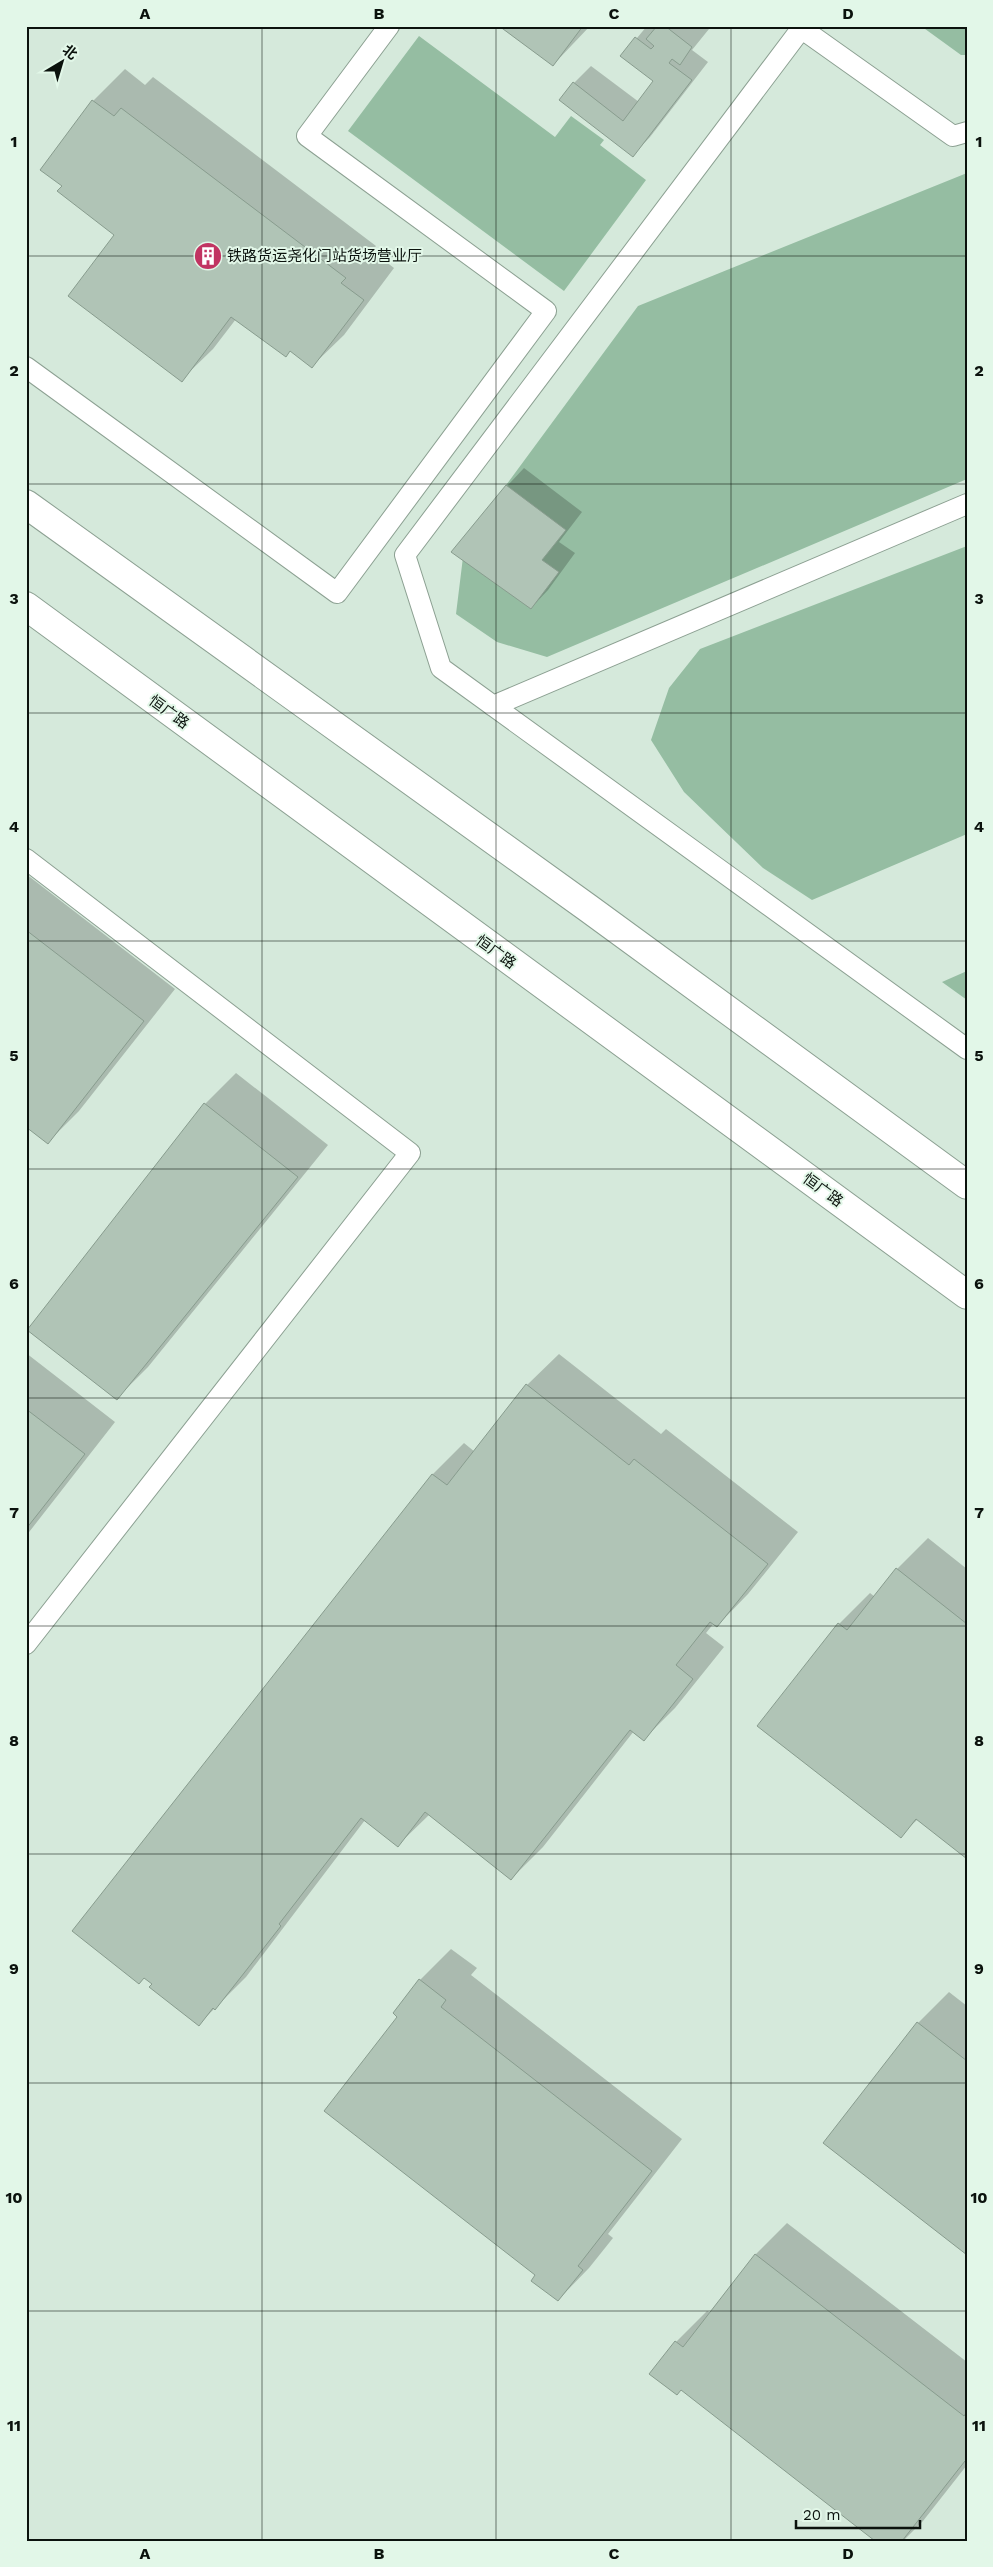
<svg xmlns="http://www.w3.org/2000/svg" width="993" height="2567" font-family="'Work Sans','Noto Sans SC',sans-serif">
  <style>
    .green { fill: #95bda2 }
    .shadow { fill: #0003 }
    .building { fill: #b0c4b6; stroke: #889c8e }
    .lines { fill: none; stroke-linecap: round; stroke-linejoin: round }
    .lane-casing { stroke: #8ca092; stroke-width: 22 }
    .secondary-casing { stroke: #8ca092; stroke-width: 30 }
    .lane { stroke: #fff; stroke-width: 20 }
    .secondary { stroke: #fff; stroke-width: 28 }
    .grid { fill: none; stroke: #0b120d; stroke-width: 1; stroke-opacity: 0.55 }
    .labels { text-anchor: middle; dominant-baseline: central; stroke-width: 4; stroke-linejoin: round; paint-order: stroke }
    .poi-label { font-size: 15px; fill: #0b120d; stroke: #e2f7e8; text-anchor: start }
    .street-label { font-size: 15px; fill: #0b120d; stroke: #e2f7e8 }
    .neatline { fill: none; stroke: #0b120d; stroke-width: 2 }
    .grid-label { font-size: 16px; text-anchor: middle; font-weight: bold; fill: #0b120d }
  </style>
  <rect width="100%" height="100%" fill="#d5e9db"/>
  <path class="green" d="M921,26H967V55H961Z
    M419,36L555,137L571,116L604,140L600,145L646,180L564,291L348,131Z
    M967,173V479L547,657L497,642L456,614L465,541L638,306Z
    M967,546V834L812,900L763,868L684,792L651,740L669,688L700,649Z
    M967,971V1000L942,982Z"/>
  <path class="shadow" d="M501,26H590L553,65Z
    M647,26H705L709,29L692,50L708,62L650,137L633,155L574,83L591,66L639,102L655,81L622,56Z
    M125,69L145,85L153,77L376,246L372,251L394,268L344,335L312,366L291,350L285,356L236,319L213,349L181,380L116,235L63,186L41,169L93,101Z
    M524,468L582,512L559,542L575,553L548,590L531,608L507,486Z
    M26,874L175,989L79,1111L48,1142L26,1125Z
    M236,1073L328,1145L148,1367L117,1398L205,1104Z
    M26,1353L115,1422L26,1536Z
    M559,1354L661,1434L666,1429L798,1532L748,1594L717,1626L714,1623L706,1633L724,1647L675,1708L644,1739L634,1731L543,1847L511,1879L430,1814L398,1845L365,1820L246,1977L199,2024L154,1984L74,1931L433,1474L464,1443L475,1452L527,1385Z
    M928,1538L967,1569V1857L918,1819L900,1836L839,1624L870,1593L875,1597L897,1569Z
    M451,1949L477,1968L471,1975L682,2139L608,2234L613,2238L589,2268L558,2300L537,2275L399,2016L420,1980Z
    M949,1992L967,2006V2254L918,2023Z
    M787,2223L967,2362V2465L923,2521L903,2541H877L676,2342L707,2311L711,2313L756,2254Z"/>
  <path class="building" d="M499,26H583L553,66Z
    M657,26H665L692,47L680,65L672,59L669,63L692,80L633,157L559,100L573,82L623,121L653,81L620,56L635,37L651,49L654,46L646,39Z
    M92,100L114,116L121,108L346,278L341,283L364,300L312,368L290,351L286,357L231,317L182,382L68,296L114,235L57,191L62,186L40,170Z
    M506,485L566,530L542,560L559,572L531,609L451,552Z
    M26,930L144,1021L48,1144L26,1127Z
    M204,1103L298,1177L117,1400L27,1330Z
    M526,1384L629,1465L634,1459L768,1564L717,1627L710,1622L676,1665L693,1679L644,1741L630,1730L511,1880L425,1812L398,1847L361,1818L279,1924L281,1926L215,2010L213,2008L199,2026L149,1987L152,1984L144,1978L139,1984L72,1931L432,1474L447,1485Z
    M26,1409L85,1454L26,1529Z
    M896,1568L967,1624V1859L916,1819L901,1838L757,1726L838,1623L847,1630Z
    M419,1979L446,2000L441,2007L652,2171L578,2266L583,2270L558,2301L531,2281L535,2275L324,2111L397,2017L393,2013Z
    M917,2022L967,2061V2255L823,2143Z
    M755,2254L964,2416L967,2412V2462L965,2461L902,2541H875L681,2390L677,2395L649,2374L675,2341L683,2347Z"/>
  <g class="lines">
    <defs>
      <path id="lane" d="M798,26L953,136L967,132
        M801,29L405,555L441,668L967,1049
        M26,367L337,593L546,311L307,136L389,26
        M493,706L967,504
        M26,859L410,1153L26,1644"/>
      <path id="secondary" d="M26,504L588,908L967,1185
        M26,606L967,1295"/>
    </defs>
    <use href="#lane" class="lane-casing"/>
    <use href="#secondary" class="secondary-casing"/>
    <use href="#lane" class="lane"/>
    <use href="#secondary" class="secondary"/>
  </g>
  <path class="grid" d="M262,26V2541M496,26V2541M731,26V2541M26,256H967M26,484H967M26,713H967M26,941H967M26,1169H967M26,1398H967M26,1626H967M26,1854H967M26,2083H967M26,2311H967"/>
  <defs>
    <symbol id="building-disc" viewBox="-11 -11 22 22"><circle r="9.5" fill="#c13462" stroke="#e2f7e8"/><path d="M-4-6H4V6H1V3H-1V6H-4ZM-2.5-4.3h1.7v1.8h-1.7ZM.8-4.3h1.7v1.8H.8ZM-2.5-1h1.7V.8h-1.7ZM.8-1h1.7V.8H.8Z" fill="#fff"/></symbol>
  </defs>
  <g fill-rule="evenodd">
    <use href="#building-disc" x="192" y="240" width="32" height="32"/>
  </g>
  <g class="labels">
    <g class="poi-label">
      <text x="227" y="256">铁路货运尧化门站货场营业厅</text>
    </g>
    <g class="street-label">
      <text transform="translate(169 712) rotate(36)">恒广路</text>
      <text transform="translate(496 952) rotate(36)">恒广路</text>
      <text transform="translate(823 1190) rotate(36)">恒广路</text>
    </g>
  </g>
  <rect width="993" height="2567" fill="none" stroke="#e2f7e8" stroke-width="55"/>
  <g transform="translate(62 62) rotate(38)" stroke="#e2f7e8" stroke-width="4" paint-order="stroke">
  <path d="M0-4L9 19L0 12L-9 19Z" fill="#0b120d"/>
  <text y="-8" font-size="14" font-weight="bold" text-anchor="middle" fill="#0b120d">北</text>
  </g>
  <path d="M796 2520v8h124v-8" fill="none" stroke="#0b120d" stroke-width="2.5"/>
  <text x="803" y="2520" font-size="15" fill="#0b120d" stroke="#e2f7e8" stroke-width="4" paint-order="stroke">20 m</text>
  <rect x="28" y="28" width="938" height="2512" class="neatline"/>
  <g class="grid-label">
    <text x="145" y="19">A</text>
    <text x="379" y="19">B</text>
    <text x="614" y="19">C</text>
    <text x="848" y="19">D</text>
    <text x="14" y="147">1</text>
    <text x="979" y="147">1</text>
    <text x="14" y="376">2</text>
    <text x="979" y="376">2</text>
    <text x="14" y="604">3</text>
    <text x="979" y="604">3</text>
    <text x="14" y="832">4</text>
    <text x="979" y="832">4</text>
    <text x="14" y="1061">5</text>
    <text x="979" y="1061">5</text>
    <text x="14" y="1289">6</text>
    <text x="979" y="1289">6</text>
    <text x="14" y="1518">7</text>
    <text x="979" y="1518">7</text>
    <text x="14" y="1746">8</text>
    <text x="979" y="1746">8</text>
    <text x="14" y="1974">9</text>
    <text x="979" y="1974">9</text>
    <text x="14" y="2203">10</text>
    <text x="979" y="2203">10</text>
    <text x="14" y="2431">11</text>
    <text x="979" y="2431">11</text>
    <text x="145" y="2559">A</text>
    <text x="379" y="2559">B</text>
    <text x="614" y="2559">C</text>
    <text x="848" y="2559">D</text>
  </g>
</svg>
